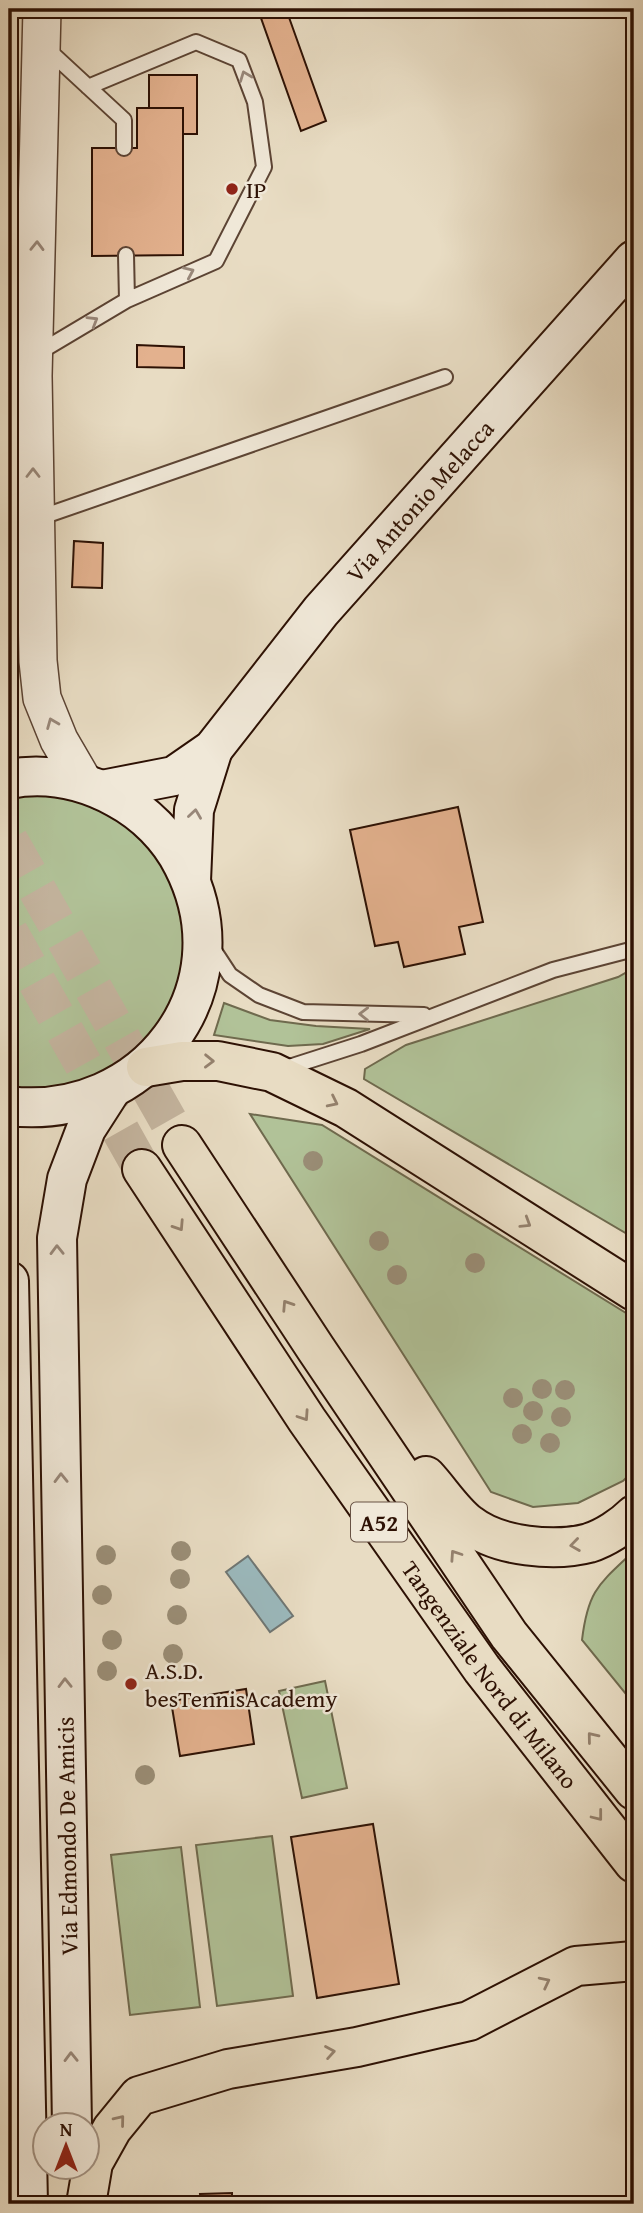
<svg xmlns="http://www.w3.org/2000/svg" width="643" height="2213" font-family="'Gentium Book Plus',serif">
  <style>
    .green { fill: #b1c298; stroke: #6f6a4e; stroke-width: 2 }
    .water { fill: #9bb9bd; stroke: #6f7673; stroke-width: 2 }
    .building { fill: #e3b18e; stroke: #2d1104; stroke-width: 2 }
    .lines { fill: none; stroke-linecap: round; stroke-linejoin: round }
    .motorway-tunnel { stroke: #c3b39d; stroke-width: 38; stroke-dasharray: 38 19; stroke-linecap: butt }
    .service-casing { stroke: #5c4434; stroke-width: 18 }
    .tertiary-casing { stroke: #5c4434; stroke-width: 40 }
    .secondary-casing { stroke: #2d1104; stroke-width: 42 }
    .motorway-casing { stroke: #2d1104; stroke-width: 42 }
    .service { stroke: #f0e8d8; stroke-width: 14 }
    .tertiary { stroke: #f0e8d8; stroke-width: 37 }
    .secondary { stroke: #f0e8d8; stroke-width: 38 }
    .motorway { stroke: #e8dcc3; stroke-width: 38 }
    .tree { fill: #9a8e77 }
    .oneway { stroke: #988779 }
    .oneway2 { stroke: #94816d }
    .poi-dot { fill: #8f2418; stroke: #f0e8d8; stroke-width: 2.5 }
    .labels { text-anchor: middle; dominant-baseline: central; stroke-width: 5; stroke-linejoin: round; paint-order: stroke }
    .shield { fill: #f0e8d8; stroke: #685244; stroke-width: 2 }
    .shield-label { font-size: 23px; font-weight: bold; fill: #2d1104 }
    .poi-label { font-size: 24px; fill: #2d1104; stroke: #f0e8d8; text-anchor: start }
    .street-label { font-size: 24px; fill: #2d1104; stroke: #f0e8d8 }
  </style>
  <rect width="100%" height="100%" fill="#e8dcc3"/>
  <filter id="stains"><feTurbulence type="fractalNoise" baseFrequency=".00286" numOctaves="4"/><feColorMatrix values="0 0 0 0 .2 0 0 0 0 .09 0 0 0 0 .02 0 0 0 .5 -.17"/></filter>
  <radialGradient id="worn" r=".72"><stop offset=".6" stop-color="#630" stop-opacity="0"/><stop offset="1" stop-color="#630" stop-opacity=".3"/></radialGradient>
  <path class="green" d="M38,792L79,798L116,815L148,841L171,875L184,913L187,954L178,994L136,1056L69,1090H9V796Z
    M634,968V1238L364,1079L365,1069L406,1045L618,977Z
    M224,1003L270,1020L316,1026L370,1029L323,1044L288,1046L214,1035Z
    M250,1114L322,1125L634,1318V1470L623,1481L578,1503L533,1507L491,1492Z
    M634,1551V1704L582,1640C588,1590 599,1584 634,1551Z
    M325,1681L347,1788L302,1798L279,1691Z
    M272,1836L293,1996L217,2006L196,1845Z
    M181,1847L200,2007L130,2015L111,1855Z"/>
  <path class="water" d="M248,1556L293,1616L270,1632L226,1572Z"/>
  <path class="building" d="M286,9L326,121L301,131L261,18Z
    M149,75H197V134H183V108H149Z
    M137,108H183V255L92,256V148H137Z
    M137,345L184,347V368L137,367Z
    M74,541L103,543L102,588L72,587Z
    M458,807L483,922L459,927L465,954L404,967L398,942L375,946L350,830Z
    M246,1689L254,1744L180,1756L171,1701Z
    M373,1824L399,1984L317,1998L291,1837Z
    M232,2193V2204H201L200,2194Z"/>
  <g class="lines">
    <path class="motorway-tunnel" d="M9,840L182,1145
      M9,932L142,1169"/>
    <defs>
      <path id="service" d="M45,47L124,120V148
        M88,87L196,42L239,60L255,102L264,167L216,261L127,300
        M38,353L127,300L126,255
        M36,519L445,377
        M211,946L230,975L259,995L303,1012L424,1015
        M283,1069L361,1044L553,970L634,949"/>
      <path id="tertiary" d="M42,9L33,376L38,661L42,698L59,740L84,783"/>
      <g id="secondary">
        <path d="M9,779C46,772 84,780 117,798C145,813 169,837 183,865C247,990 144,1122 9,1106"/>
        <path id="s1" d="M102,790L174,776L213,749L321,611L634,260"/>
        <path d="M191,881L194,810L213,749"/>
        <path d="M9,1281L28,2204"/>
        <path d="M72,2126L57,1238L67,1179L86,1129L111,1090"/>
      </g>
      <g id="motorway">
        <path d="M146,1067L182,1061H218L272,1072L346,1108L634,1291"/>
        <path d="M182,1145L316,1349L509,1635L634,1790"/>
        <path id="s2" d="M142,1169L307,1420L482,1669L634,1863"/>
        <path d="M426,1476C440,1491 453,1512 469,1524C498,1547 555,1552 589,1543C605,1538 623,1526 634,1515"/>
        <path d="M86,2204L93,2163L112,2129L139,2096L228,2069L357,2047L469,2021L576,1966L634,1961"/>
      </g>
    </defs>
    <use href="#service" class="service-casing"/>
    <use href="#tertiary" class="tertiary-casing"/>
    <use href="#secondary" class="secondary-casing"/>
    <use href="#motorway" class="motorway-casing"/>
    <use href="#service" class="service"/>
    <use href="#tertiary" class="tertiary"/>
    <use href="#secondary" class="secondary"/>
    <use href="#motorway" class="motorway"/>
  </g>
  <g class="tree">
    <circle cx="313" cy="1161" r="10"/>
    <circle cx="379" cy="1241" r="10"/>
    <circle cx="475" cy="1263" r="10"/>
    <circle cx="397" cy="1275" r="10"/>
    <circle cx="542" cy="1389" r="10"/>
    <circle cx="565" cy="1390" r="10"/>
    <circle cx="513" cy="1398" r="10"/>
    <circle cx="533" cy="1411" r="10"/>
    <circle cx="561" cy="1417" r="10"/>
    <circle cx="522" cy="1434" r="10"/>
    <circle cx="550" cy="1443" r="10"/>
    <circle cx="181" cy="1551" r="10"/>
    <circle cx="106" cy="1555" r="10"/>
    <circle cx="180" cy="1579" r="10"/>
    <circle cx="102" cy="1595" r="10"/>
    <circle cx="177" cy="1615" r="10"/>
    <circle cx="112" cy="1640" r="10"/>
    <circle cx="173" cy="1654" r="10"/>
    <circle cx="107" cy="1671" r="10"/>
    <circle cx="145" cy="1775" r="10"/>
  </g>
  <defs><path id="oneway-chevron" d="M-2-3.5L2.5 0L-2 3.5" fill="none" stroke-width="1.6" stroke-linecap="round" stroke-linejoin="round" transform="scale(1.75)"/></defs>
  <g class="oneway">
    <use href="#oneway-chevron" transform="translate(245 76) rotate(-111)"/>
    <use href="#oneway-chevron" transform="translate(37 246) rotate(-89)"/>
    <use href="#oneway-chevron" transform="translate(189 272) rotate(-24)"/>
    <use href="#oneway-chevron" transform="translate(93 321) rotate(-31)"/>
    <use href="#oneway-chevron" transform="translate(33 473) rotate(-90)"/>
    <use href="#oneway-chevron" transform="translate(52 723) rotate(-112)"/>
    <use href="#oneway-chevron" transform="translate(195 814) rotate(-82)"/>
    <use href="#oneway-chevron" transform="translate(364 1014) rotate(-179)"/>
    <use href="#oneway-chevron" transform="translate(57 1250) rotate(-91)"/>
    <use href="#oneway-chevron" transform="translate(61 1478) rotate(-91)"/>
    <use href="#oneway-chevron" transform="translate(65 1683) rotate(-91)"/>
    <use href="#oneway-chevron" transform="translate(71 2057) rotate(-91)"/>
  </g>
  <g class="oneway2">
    <use href="#oneway-chevron" transform="translate(209 1061) rotate(1)"/>
    <use href="#oneway-chevron" transform="translate(333 1102) rotate(26)"/>
    <use href="#oneway-chevron" transform="translate(526 1223) rotate(32)"/>
    <use href="#oneway-chevron" transform="translate(179 1226) rotate(57)"/>
    <use href="#oneway-chevron" transform="translate(287 1305) rotate(-123)"/>
    <use href="#oneway-chevron" transform="translate(304 1416) rotate(56)"/>
    <use href="#oneway-chevron" transform="translate(575 1545) rotate(172)"/>
    <use href="#oneway-chevron" transform="translate(455 1555) rotate(-124)"/>
    <use href="#oneway-chevron" transform="translate(592 1737) rotate(-129)"/>
    <use href="#oneway-chevron" transform="translate(598 1816) rotate(52)"/>
    <use href="#oneway-chevron" transform="translate(545 1982) rotate(-27)"/>
    <use href="#oneway-chevron" transform="translate(330 2052) rotate(-10)"/>
    <use href="#oneway-chevron" transform="translate(120 2120) rotate(-51)"/>
  </g>
  <g class="poi-dot">
    <circle cx="232" cy="189" r="7"/>
    <circle cx="131" cy="1684" r="7"/>
  </g>
  <g class="labels">
    <rect class="shield" x="351" y="1502.5" width="56" height="39" rx="5"/>
    <g class="shield-label">
      <text x="379" y="1522">A52</text>
    </g>
    <g class="poi-label">
      <text x="246" y="189">IP</text>
      <text x="145" y="1670">A.S.D.<tspan x="145" dy="28">besTennisAcademy</tspan></text>
    </g>
    <g class="street-label">
      <text stroke="none"><textPath href="#s1" startOffset="444">Via Antonio Melacca</textPath></text>
      <text stroke="none"><textPath href="#s2" startOffset="614">Tangenziale Nord di Milano</textPath></text>
      <text transform="translate(67 1836) rotate(-91)">Via Edmondo De Amicis</text>
    </g>
  </g>
  <rect width="643" height="2213" fill="none" stroke="#e8dcc3" stroke-width="35"/>
  <rect x="10" y="10" width="622" height="2192" fill="none" stroke="#2d1104" stroke-width="3.5"/>
  <rect x="18" y="18" width="608" height="2178" fill="none" stroke="#2d1104" stroke-width="2"/>
  <g transform="translate(66 2146)"><circle r="33" fill="#f0e8d8" stroke="#a29283" stroke-width="2"/>
  <path d="M0-5L12 26L0 18L-12 26Z" fill="#8f2418"/>
  <text y="-10" font-size="19" font-weight="bold" text-anchor="middle" fill="#2d1104">N</text>
  </g>
  <rect width="100%" height="100%" filter="url(#stains)"/>
  <rect width="100%" height="100%" fill="url(#worn)"/>
</svg>
